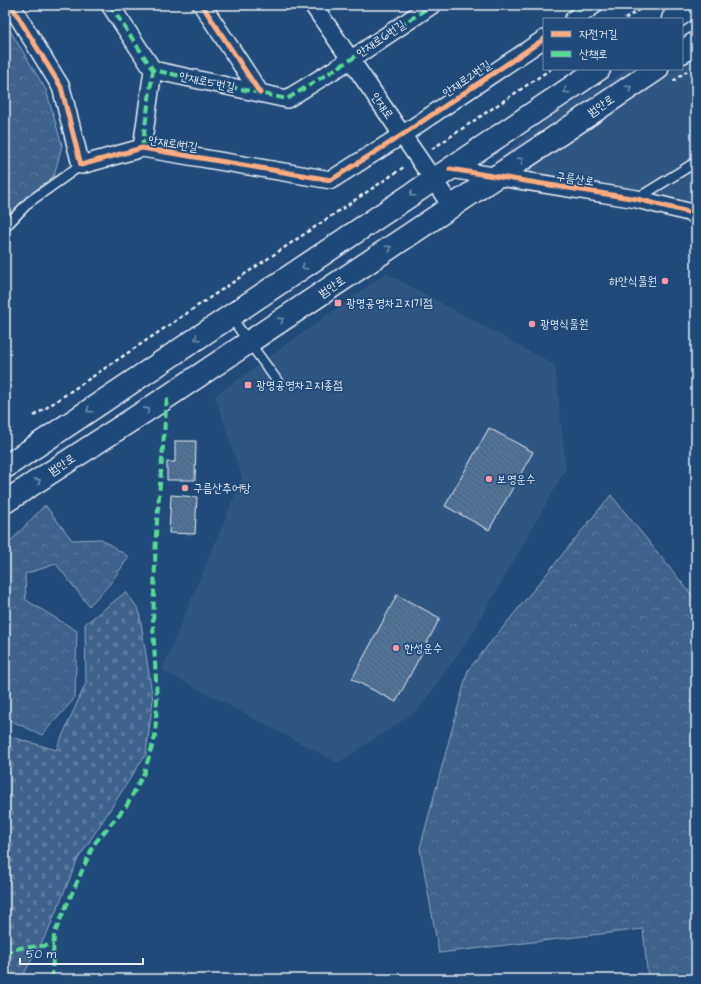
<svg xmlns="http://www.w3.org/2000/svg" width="701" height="984" font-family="'Architects Daughter','Poor Story',sans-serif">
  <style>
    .built { fill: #2e5683 }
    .forest { fill: url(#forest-crowns); stroke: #92aac2 }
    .cemetery { fill: url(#cemetery-stones); stroke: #92aac2 }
    .building { fill: url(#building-back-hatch); stroke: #e8f1f8 }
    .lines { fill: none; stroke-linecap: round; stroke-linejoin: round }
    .service-casing { stroke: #e8f1f8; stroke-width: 12 }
    .minor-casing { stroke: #e8f1f8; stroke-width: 20 }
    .secondary-casing { stroke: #e8f1f8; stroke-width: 25 }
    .path { stroke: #e8f1f8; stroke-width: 2.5; stroke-dasharray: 4 3; stroke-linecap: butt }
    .service { stroke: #1f4a7a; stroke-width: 9 }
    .minor { stroke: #1f4a7a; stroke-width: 17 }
    .secondary { stroke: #1f4a7a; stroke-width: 22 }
    .quiet { stroke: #5adb95; stroke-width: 4; stroke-dasharray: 8 4; stroke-linecap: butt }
    .cycleway-casing { stroke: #1f4a7a; stroke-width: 8 }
    .cycleway { stroke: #ffac80; stroke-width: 5 }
    .oneway { stroke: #6f8dac }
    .poi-dot { fill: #ff9aa2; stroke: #1f4a7a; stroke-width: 1.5 }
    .labels { text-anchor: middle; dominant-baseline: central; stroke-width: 3.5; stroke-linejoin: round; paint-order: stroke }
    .street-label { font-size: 12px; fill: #e8f1f8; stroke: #1f4a7a }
    .poi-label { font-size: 12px; fill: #e8f1f8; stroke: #1f4a7a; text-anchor: start }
  </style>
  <defs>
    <pattern id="forest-crowns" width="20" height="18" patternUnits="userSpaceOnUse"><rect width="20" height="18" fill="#3c628c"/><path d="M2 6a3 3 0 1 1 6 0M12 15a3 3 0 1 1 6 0" fill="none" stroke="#58799d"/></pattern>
    <pattern id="cemetery-stones" width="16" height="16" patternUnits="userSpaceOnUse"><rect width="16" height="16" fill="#3c628c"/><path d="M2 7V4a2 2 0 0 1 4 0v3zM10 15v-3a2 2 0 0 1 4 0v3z" fill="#58799d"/></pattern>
    <pattern id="building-back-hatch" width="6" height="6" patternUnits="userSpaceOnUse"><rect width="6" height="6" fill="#517399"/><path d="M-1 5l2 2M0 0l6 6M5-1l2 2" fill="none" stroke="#4c5e72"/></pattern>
  </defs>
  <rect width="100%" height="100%" fill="#1f4a7a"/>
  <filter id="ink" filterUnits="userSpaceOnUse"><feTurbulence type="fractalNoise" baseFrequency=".025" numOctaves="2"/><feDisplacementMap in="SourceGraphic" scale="8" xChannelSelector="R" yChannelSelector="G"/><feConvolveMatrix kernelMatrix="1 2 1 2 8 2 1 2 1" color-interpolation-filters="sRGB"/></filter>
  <g filter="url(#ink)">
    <path class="built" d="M696,27V214L478,173L559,111L628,69H682V36Z
      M386,273L555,365L566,469L471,636L418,710L338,763L162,670L242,478L215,396Z"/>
    <path class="forest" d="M5,22L46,90L62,145L54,176L27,197L5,219Z
      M611,495L695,599L696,597V979H648L643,929L439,953L420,848L468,670Z
      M45,505L72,540L101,539L129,557L109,585L89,606L56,564L25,574L26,600L77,631L75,698L42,735L5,718V547Z"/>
    <path class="cemetery" d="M126,592L139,610L153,700L146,754L78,859L47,933L21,979H5V735L56,750L86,683L85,624Z"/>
    <path class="building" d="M489,428L533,452L489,530L445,506Z
      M175,441H196L195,480H167V462H175Z
      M171,495L197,497L195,534L169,533Z
      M397,595L440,618L396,702L352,679Z"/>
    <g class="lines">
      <defs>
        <path id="service" d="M638,198L696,162
          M5,227L29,202L81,165
          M230,316L278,382"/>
        <path id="minor" d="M11,5L61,87L81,165L142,148L331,180L402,135L544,39
          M110,5L153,70L287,99L350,60L432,5
          M202,5L260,93
          M313,5L452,207
          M574,19L594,5
          M142,148L153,70
          M450,169L637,199L696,214"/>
        <path id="secondary" d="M673,19L694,5
          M682,52L696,43
          M5,467L599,69
          M5,502L167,397L657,69"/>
      </defs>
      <use href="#service" class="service-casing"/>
      <use href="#minor" class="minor-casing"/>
      <use href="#secondary" class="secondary-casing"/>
      <path class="path" d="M625,19L646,5
        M673,81L687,71
        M432,149L551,69
        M34,416L404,167"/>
      <use href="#service" class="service"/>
      <use href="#minor" class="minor"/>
      <use href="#secondary" class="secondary"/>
      <path class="quiet" d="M110,5L153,70L287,99L350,60L432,5
        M577,5L582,13
        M142,148L153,70
        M5,954L19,948L54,945
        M52,979L54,935L61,918L94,844L127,805L144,773L155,737L157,700L153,623L156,534L167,397"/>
      <defs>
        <path id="cycleway" d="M11,5L61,87L81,165L142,148L331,180L402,135L544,39
          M202,5L260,93
          M450,169L637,199L696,214"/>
      </defs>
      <use href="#cycleway" class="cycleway-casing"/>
      <use href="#cycleway" class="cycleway"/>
    </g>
    <defs><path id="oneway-chevron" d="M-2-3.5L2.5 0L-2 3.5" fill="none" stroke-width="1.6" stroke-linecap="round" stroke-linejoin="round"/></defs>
    <g class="oneway">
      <use href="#oneway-chevron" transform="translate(629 88) rotate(-34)"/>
      <use href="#oneway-chevron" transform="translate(566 91) rotate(146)"/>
      <use href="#oneway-chevron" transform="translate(521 160) rotate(-34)"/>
      <use href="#oneway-chevron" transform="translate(412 194) rotate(146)"/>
      <use href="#oneway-chevron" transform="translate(389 248) rotate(-34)"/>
      <use href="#oneway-chevron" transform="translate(304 267) rotate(146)"/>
      <use href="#oneway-chevron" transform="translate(281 320) rotate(-34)"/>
      <use href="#oneway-chevron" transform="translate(197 338) rotate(146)"/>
      <use href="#oneway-chevron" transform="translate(89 410) rotate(146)"/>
      <use href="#oneway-chevron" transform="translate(147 410) rotate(-33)"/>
      <use href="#oneway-chevron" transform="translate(38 481) rotate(-33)"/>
    </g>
  </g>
  <g class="poi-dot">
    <circle cx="665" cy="281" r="4"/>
    <rect x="334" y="299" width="8" height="8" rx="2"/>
    <circle cx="532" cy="324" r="4"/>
    <rect x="244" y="381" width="8" height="8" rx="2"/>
    <circle cx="489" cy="479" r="4"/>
    <circle cx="185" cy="488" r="4"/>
    <circle cx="396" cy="648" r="4"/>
  </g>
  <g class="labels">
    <g class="street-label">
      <text transform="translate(381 39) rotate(-34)">안재로6번길</text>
      <text transform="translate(467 79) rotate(-34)">안재로2번길</text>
      <text transform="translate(207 82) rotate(12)">안재로5번길</text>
      <text transform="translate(382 106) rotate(55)">안재로</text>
      <text transform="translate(601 106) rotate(-34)">범안로</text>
      <text transform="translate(173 144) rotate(9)">안재로1번길</text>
      <text transform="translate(575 179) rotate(9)">구름산로</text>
      <text transform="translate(332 287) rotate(-34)">범안로</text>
      <text transform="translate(62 465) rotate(-33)">범안로</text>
    </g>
    <g class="poi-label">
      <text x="657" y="281" text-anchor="end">하안식물원</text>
      <text x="346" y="303">광명공영차고지기점</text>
      <text x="540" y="324">광명식물원</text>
      <text x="256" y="385">광명공영차고지종점</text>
      <text x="497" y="479">보영운수</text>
      <text x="193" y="488">구름산추어탕</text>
      <text x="404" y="648">한성운수</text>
    </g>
  </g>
  <rect width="701" height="984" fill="none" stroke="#1f4a7a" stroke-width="20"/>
  <rect x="10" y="10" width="681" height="964" fill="none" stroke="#e8f1f8" stroke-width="1.5" filter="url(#ink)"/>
  <rect x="543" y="18" width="140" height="52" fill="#1f4a7a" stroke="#6f8dac"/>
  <rect x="551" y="31" width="20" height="6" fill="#ffac80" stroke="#6f8dac"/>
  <text x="579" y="38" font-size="12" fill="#e8f1f8">자전거길</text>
  <rect x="551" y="51" width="20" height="6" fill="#5adb95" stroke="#6f8dac"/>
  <text x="579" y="58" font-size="12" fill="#e8f1f8">산책로</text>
  <path d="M20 958v6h123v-6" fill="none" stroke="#e8f1f8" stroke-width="2"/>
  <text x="26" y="958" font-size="12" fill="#e8f1f8" stroke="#1f4a7a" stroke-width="3" paint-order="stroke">50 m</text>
</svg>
